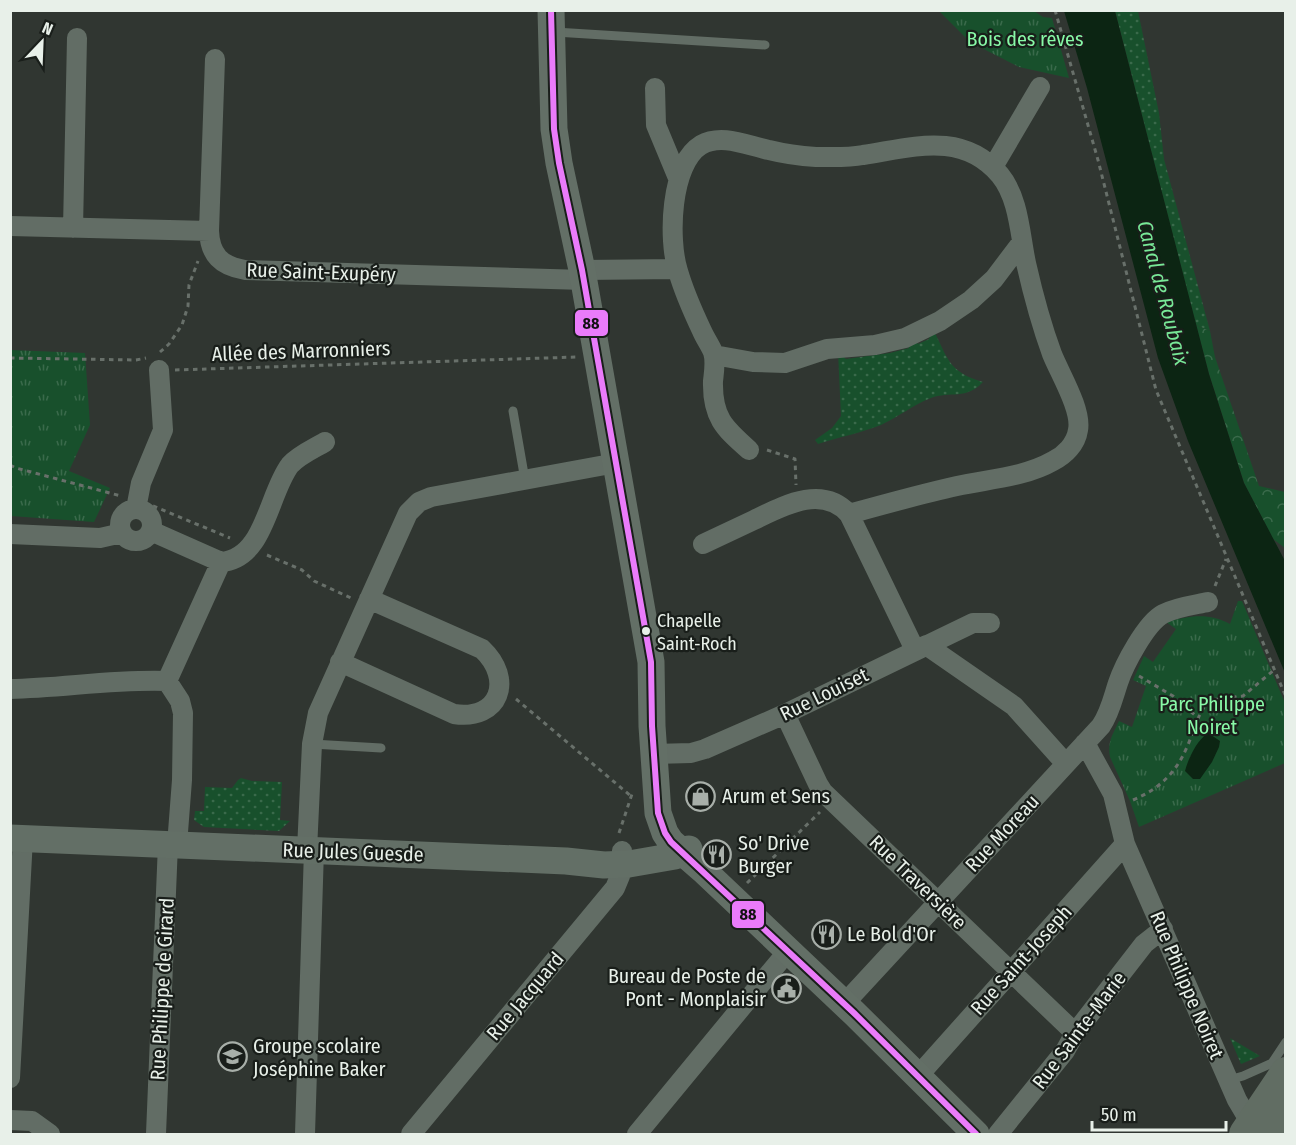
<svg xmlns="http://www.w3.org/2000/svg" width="1296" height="1145" font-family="'Fira Sans Condensed',sans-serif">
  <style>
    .grass { fill: url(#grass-dots) }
    .forest { fill: url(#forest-crowns) }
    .park { fill: url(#park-tufts) }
    .water { fill: #0c2513 }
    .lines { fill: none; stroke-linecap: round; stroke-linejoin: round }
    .path { stroke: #68706a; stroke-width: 3; stroke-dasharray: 4.5 4.5; stroke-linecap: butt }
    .lane { stroke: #626d65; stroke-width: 9 }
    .street { stroke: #626d65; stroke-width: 20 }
    .secondary { stroke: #636f66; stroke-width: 27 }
    .primary { stroke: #616d63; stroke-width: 32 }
    .bus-1-casing { stroke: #191e1a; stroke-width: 10 }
    .bus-1 { stroke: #ea7bfa; stroke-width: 6 }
    .bus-dot { fill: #e8f0e9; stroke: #191e1a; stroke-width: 2 }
    .labels { text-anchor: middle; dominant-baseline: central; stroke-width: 4.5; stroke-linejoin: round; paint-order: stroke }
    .bus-label { font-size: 18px; fill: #e8f0e9; stroke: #191e1a; text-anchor: start }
    .park-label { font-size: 20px; fill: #88f9a7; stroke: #191e1a }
    .street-label { font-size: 20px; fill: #e8f0e9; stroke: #191e1a }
    .poi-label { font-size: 20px; fill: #e8f0e9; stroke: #191e1a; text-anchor: start }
    .water-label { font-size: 21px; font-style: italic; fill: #78e897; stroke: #191e1a }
    .line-badge { stroke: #191e1a; stroke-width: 2 }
    .pale-badge-label { font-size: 16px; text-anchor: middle; font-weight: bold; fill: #111 }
  </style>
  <defs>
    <pattern id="grass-dots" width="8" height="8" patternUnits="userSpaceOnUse" patternTransform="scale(1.5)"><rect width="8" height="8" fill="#18502c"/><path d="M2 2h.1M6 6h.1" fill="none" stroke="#3a6a4b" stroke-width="1.8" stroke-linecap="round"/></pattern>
    <pattern id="forest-crowns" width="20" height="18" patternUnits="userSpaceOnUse" patternTransform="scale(1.5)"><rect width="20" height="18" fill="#18502c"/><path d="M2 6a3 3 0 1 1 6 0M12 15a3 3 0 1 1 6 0" fill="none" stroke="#3a6a4b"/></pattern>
    <pattern id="park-tufts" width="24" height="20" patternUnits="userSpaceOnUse" patternTransform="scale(1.5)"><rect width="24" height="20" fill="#18502c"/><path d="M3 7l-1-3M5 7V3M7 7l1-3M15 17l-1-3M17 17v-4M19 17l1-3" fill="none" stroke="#3a6a4b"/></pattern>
  </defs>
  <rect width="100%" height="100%" fill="#303631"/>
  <path class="grass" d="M1115,11H1138L1159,113L1164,159L1210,331L1196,325Z
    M932,329H933C948,358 948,372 983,382C967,400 950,391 931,398C913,405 898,417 881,425C861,433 839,437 818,444L815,440L832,428L841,416L838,352L846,359L890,353L909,348L907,339L915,337L918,344L929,339Z
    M241,778L252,781L282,782L280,820L290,821L279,831L204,827L194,820L195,811H204L205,787L232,788L238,780Z
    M1230,1038L1260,1056L1241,1064Z"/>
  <path class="forest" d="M1196,325L1210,331L1215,357L1259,486L1285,492V548L1273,539L1244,483L1209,374Z"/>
  <path class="park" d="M939,11H1034L1043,17L1052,18L1069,78L1019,67L970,42Z
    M11,350L85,353L90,425L69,471L110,488L94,522L11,516Z
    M1238,601H1242L1285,703V763L1139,827L1130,801L1110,757C1107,742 1113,734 1119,721L1132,727L1146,686L1133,680L1144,656L1153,662L1176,629L1166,622C1189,616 1208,612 1230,624Z"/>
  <path class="water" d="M1064,11H1115L1209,374L1244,483L1285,561V673L1188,441L1158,358L1087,88Z
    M1208,733L1220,741L1219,747L1212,762L1200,779H1193L1185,771C1188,759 1197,740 1208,733Z"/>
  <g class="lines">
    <path class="path" d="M1055,10L1098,160L1156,390L1286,697
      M160,352L169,344L182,325L188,306L189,285L198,261
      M10,358L136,360L146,358
      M175,370L577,357
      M767,450L795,459L796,485
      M10,465L16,468L121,496
      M153,506L230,538
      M267,555L302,570L314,581L351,598
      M1215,586L1226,559
      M1139,676L1173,696L1197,717
      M516,699L632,797
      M1133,800C1159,789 1176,773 1187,747C1195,729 1196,717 1209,700L1243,696L1274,670
      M619,833L633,791
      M747,883L820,812"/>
    <path class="lane" d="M555,32L765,45
      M513,411L525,480
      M312,744L381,748
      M1229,1080L1243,1076L1272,1063L1286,1042"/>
    <path class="street" d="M655,88L656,125L678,178
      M993,167L1040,87
      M10,226L209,231C210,255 221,266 245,270L584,280
      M73,228L77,38
      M209,231L215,59
      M582,270L677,269
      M714,355L753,362L785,363L827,349L875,345L905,338L940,321L971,300L994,279L1022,242
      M749,450C724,428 712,417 713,381C714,372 716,361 713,352C710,345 705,338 702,331C693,312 684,292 678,271C668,240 670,164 701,145C722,133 748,146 769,150C785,154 800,156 816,157C832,157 847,158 863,155C911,148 962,130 1000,175C1019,198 1020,235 1026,263C1033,294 1041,324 1052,354C1060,374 1082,410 1078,430C1076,444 1065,455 1053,461C1025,477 989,479 957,486C921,494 885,504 849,514
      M136,509L141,483L163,430L159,370
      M120 525a16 16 0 1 1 32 0a16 16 0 1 1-32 0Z
      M151,531L221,562
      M10,534L100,538L122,533
      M703,544C720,536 737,528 754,520C783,506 822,484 849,514L915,650
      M926,645L1014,706L1066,764
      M340,662L454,714C500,721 514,679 482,649L369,599
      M10,689C63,688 114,679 167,681
      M785,714L818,784L823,792L1075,1033
      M1085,743L1113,794L1125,844L1237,1100L1256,1132
      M654,754L691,753L705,749L785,714L973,623H990
      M177,845L182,780L183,713L180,701L167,681L221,562C265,559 268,494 290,465C299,455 313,449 325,442
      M307,850L312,744L318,713L408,513L419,502L431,497L616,463
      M844,1004L1101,726C1110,713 1113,698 1118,683C1124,665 1146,623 1163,614C1176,607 1194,605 1208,602
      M918,1076L1125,844
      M10,1078L23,838
      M10,1120L32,1121L50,1134
      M156,1134L168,844
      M305,1134L314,850
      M411,1134L615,888L620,876L622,851
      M637,1134L788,951
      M998,1134L1065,1051L1075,1033L1144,944L1163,929"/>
    <path class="secondary" d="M551,10L554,129L559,163L582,270L651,662L652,726L658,813L665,833L671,842L703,870L854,1013L976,1134
      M10,838L566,861L604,865L629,864L675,856L689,849"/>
    <path class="primary" d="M1245,1134L1286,1073
      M1276,1134L1286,1119"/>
    <defs>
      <path id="bus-1" d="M551,10L554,129L559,163L582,270L651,662L652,726L658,813L665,833L671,842L854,1013L976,1134"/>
    </defs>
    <use href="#bus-1" class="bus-1-casing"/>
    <use href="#bus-1" class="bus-1"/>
  </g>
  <defs>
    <symbol id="shop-ring" viewBox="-11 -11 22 22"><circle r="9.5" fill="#191e1a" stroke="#a8afa9" stroke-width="1.5"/><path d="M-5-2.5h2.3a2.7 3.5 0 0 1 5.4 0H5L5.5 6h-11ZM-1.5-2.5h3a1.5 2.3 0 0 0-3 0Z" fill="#a8afa9"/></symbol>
    <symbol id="restaurant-ring" viewBox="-11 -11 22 22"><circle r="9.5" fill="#191e1a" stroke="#a8afa9" stroke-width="1.5"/><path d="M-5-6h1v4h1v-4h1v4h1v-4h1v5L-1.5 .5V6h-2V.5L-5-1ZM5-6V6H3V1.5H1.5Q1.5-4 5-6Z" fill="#a8afa9"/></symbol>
    <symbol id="civic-ring" viewBox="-11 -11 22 22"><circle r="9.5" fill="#191e1a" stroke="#a8afa9" stroke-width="1.5"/><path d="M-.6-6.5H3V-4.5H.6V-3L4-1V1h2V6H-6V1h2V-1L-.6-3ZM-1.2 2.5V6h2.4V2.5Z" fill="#a8afa9"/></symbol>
    <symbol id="school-ring" viewBox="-11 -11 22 22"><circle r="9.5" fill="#191e1a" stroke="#a8afa9" stroke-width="1.5"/><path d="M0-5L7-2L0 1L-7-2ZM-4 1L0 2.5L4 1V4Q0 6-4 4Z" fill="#a8afa9"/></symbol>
  </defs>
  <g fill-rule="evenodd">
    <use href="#shop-ring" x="684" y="780" width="33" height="33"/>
    <use href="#restaurant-ring" x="700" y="838" width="33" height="33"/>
    <use href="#restaurant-ring" x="810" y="918" width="33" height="33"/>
    <use href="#civic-ring" x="770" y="972" width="33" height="33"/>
    <use href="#school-ring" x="216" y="1040" width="33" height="33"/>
  </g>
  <circle class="bus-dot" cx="646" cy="631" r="5"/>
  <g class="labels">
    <g class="bus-label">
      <text x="657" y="621">Chapelle<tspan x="657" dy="23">Saint-Roch</tspan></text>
    </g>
    <g class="park-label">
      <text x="1025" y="39">Bois des rêves</text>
      <text x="1212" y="704">Parc Philippe<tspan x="1212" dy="23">Noiret</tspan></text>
    </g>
    <g class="street-label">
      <text transform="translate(321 272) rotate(2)">Rue Saint-Exupéry</text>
      <text transform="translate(301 351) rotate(-2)">Allée des Marronniers</text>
      <text transform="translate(824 694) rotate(-26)">Rue Louiset</text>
      <text transform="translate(1002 833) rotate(-47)">Rue Moreau</text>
      <text transform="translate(353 852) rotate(2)">Rue Jules Guesde</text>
      <text transform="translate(918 882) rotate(44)">Rue Traversière</text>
      <text transform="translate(1021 960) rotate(-48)">Rue Saint-Joseph</text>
      <text transform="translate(1187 985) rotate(67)">Rue Philippe Noiret</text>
      <text transform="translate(162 989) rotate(-87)">Rue Philippe de Girard</text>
      <text transform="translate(525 996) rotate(-50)">Rue Jacquard</text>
      <text transform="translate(1079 1030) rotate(-53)">Rue Sainte-Marie</text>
    </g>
    <g class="poi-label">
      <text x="722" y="796">Arum et Sens</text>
      <text x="738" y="843">So' Drive<tspan x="738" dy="23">Burger</tspan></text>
      <text x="847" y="934">Le Bol d'Or</text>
      <text x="766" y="976" text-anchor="end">Bureau de Poste de<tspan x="766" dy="23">Pont - Monplaisir</tspan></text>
      <text x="253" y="1046">Groupe scolaire<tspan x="253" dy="23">Joséphine Baker</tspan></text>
    </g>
    <g class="water-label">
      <text transform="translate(1163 293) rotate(75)">Canal de Roubaix</text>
    </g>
  </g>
  <g class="line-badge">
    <rect x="574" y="309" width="35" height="28" rx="6" fill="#ea7bfa"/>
    <rect x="731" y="900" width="34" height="29" rx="6" fill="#ea7bfa"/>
  </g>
  <g class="pale-badge-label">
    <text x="591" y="329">88</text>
    <text x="748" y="920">88</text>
  </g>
  <rect width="1296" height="1145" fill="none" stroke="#e8f0e9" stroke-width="24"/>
  <g transform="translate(42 42) rotate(23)" stroke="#191e1a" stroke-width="4.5" paint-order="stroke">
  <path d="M0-4.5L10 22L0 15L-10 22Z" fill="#e8f0e9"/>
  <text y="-9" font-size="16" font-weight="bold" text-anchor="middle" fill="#e8f0e9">N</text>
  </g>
  <path d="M1092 1121v9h134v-9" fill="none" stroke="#e8f0e9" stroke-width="3"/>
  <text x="1101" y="1121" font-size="18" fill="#e8f0e9" stroke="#191e1a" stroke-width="4.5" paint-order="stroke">50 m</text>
</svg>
